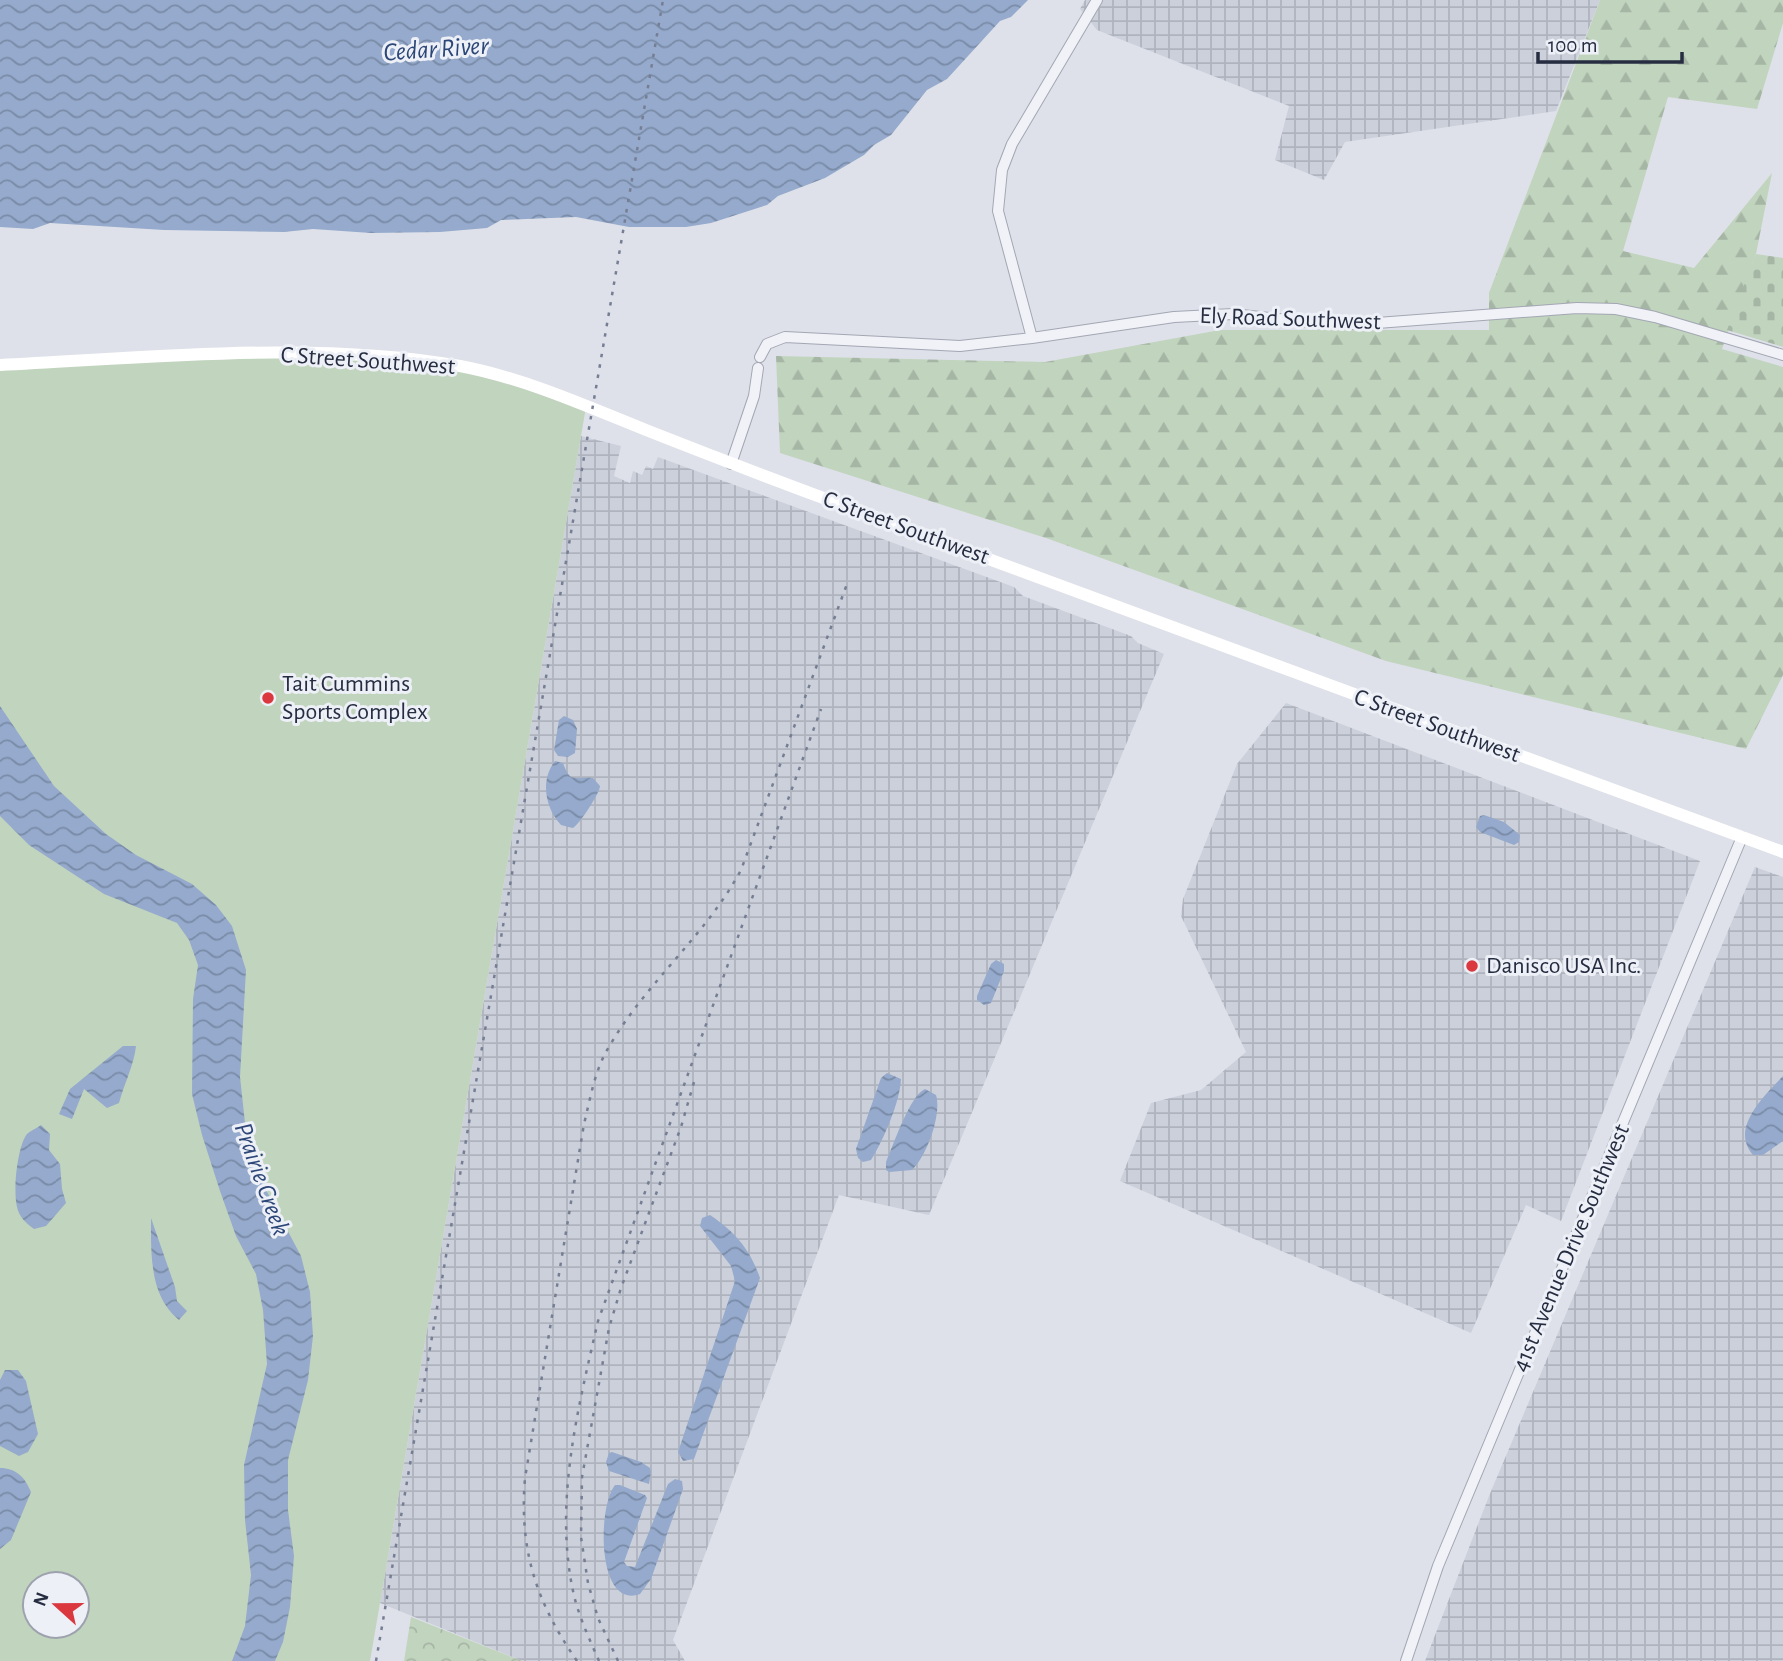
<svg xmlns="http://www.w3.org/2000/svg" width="1783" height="1661" font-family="'Alegreya Sans',sans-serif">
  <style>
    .industrial { fill: url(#industrial-grid) }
    .grass { fill: #c1d4be; fill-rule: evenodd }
    .forest { fill: url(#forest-firs) }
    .cemetery { fill: url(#cemetery-stones) }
    .park { fill: url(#park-crowns) }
    .water { fill: url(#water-waves) }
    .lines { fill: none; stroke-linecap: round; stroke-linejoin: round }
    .tertiary-casing { stroke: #a3a7b3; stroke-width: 12 }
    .tertiary { stroke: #f1f2f7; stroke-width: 10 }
    .secondary { stroke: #fff; stroke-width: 12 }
    .rail { stroke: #767e94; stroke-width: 2.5; stroke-dasharray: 3.5 7; stroke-linecap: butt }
    .poi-dot { fill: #da373e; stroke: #edf0f6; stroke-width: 2.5 }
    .labels { text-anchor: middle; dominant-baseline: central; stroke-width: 6; stroke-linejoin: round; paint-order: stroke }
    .street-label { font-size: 24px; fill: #262d41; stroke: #edf0f6 }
    .poi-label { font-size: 24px; fill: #262d41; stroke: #edf0f6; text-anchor: start }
    .water-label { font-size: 26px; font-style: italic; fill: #2c4678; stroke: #edf0f6 }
  </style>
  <defs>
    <pattern id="industrial-grid" width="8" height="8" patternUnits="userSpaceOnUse" patternTransform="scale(1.75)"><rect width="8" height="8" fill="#ccd0db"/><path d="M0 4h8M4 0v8" fill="none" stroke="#afb3bd"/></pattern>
    <pattern id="forest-firs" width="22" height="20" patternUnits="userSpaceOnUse" patternTransform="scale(1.75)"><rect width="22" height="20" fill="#c1d4be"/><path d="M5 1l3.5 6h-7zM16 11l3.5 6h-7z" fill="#a6b6a4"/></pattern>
    <pattern id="cemetery-stones" width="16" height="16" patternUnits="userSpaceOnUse" patternTransform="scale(1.75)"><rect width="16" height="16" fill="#c1d4be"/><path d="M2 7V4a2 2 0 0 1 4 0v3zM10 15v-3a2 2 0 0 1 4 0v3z" fill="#a6b6a4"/></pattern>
    <pattern id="park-crowns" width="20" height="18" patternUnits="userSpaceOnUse" patternTransform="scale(1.75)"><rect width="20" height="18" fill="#c1d4be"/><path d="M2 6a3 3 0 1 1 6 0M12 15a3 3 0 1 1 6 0" fill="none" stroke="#a6b6a4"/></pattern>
    <pattern id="water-waves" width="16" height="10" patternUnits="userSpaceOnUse" patternTransform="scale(1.75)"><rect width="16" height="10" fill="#95aacc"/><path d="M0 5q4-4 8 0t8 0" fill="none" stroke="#798ba7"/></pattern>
  </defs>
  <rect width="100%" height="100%" fill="#dee1e9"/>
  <path class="industrial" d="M1085,0H1600L1556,111L1345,142L1324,180L1275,160L1289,106L1097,30L1080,9Z
    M581,436L621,446L614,476L630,483L633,471L642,475L646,466L653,469L658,457L1014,587L1023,596L1131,636L1138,643L1164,654L929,1215L839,1195L673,1640L685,1661H522L380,1603Z
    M1286,703L1700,861L1561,1221L1526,1205L1471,1333L1120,1181L1151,1103L1201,1090L1246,1052L1181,916L1183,899L1237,764Z
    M1755,867L1783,877V1661H1425L1489,1496Z"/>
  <path class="grass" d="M277,354L447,364L586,407L370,1661H0V365ZM35,1584H77V1626H35Z"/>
  <path class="forest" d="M1600,0H1783V23L1757,109L1668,97L1623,251L1694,268L1772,173L1756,254L1722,349L1783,367V675L1746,749L1386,661L1046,538L780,453L776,356L1045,362L1220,330H1489V293Z"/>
  <path class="cemetery" d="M1756,254L1783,258V347L1727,330Z"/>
  <path class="park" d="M411,1617L522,1661H404Z"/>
  <path class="water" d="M0,0H1028L1011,17L1000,21L947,79L927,90L891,135L874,145L864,155L825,178L778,196L767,205L711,223L686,227H629L576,217L501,220L487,228L440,232L371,233L313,229L284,232L164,230L50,223L33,229L0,227Z
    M0,706L54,786L106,834L136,855L192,884L216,905L232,926L246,970L240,1077L246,1132L265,1188L301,1256L310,1292L313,1336L308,1380L288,1460V1510L294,1556L290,1607L283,1642L275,1661H232L245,1626L251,1575L245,1520L244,1465L267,1364L263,1310L256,1274L236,1236L220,1191L202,1135L192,1094L193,999L198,965L189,940L177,923L104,894L29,845L0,816Z
    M564,716L573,720L577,729L575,753L568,757L558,756L554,750L559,720Z
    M555,761L563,763C571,784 572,776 593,778L600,786C600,793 579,825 573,828L561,825C545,808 540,780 555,761Z
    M1484,815L1504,822L1520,835L1519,842L1514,845L1480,832L1476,827L1480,816Z
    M996,960L1004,964V971L991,1003L984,1005L977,1000V996L991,964Z
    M123,1046H136C134,1065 124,1084 119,1103L107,1108L84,1089L72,1119L59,1114L70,1089Z
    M887,1073L901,1079C900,1102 883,1141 871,1160L863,1162L858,1158L856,1149L881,1078Z
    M1783,1076V1141L1763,1155H1753C1729,1128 1765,1095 1783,1076Z
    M925,1089L936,1095C942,1114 927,1156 912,1170L889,1172L886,1170V1162C893,1146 910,1095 925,1089Z
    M41,1125L50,1134L49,1150L60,1164L62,1189L66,1203L46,1226L34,1229C26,1223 19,1217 17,1207C13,1191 17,1147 27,1134C30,1131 37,1128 41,1125Z
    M710,1215C735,1232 750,1249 760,1278L694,1459L683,1461L678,1452L735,1281L731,1266L700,1226L702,1218Z
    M151,1218L175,1287L177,1301L187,1311L179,1320C149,1296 151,1253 151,1218Z
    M5,1370H18L26,1381L38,1434L28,1452L19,1456L0,1446V1380Z
    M612,1452L641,1462L650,1468L651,1472L649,1484L609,1471L606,1462L609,1453Z
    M0,1468C16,1468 25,1477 31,1492L11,1540L0,1549Z
    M675,1479L682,1481L683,1489L651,1579L640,1594C597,1610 597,1508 615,1485H620L645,1495L647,1498L624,1562L627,1566L635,1567L668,1484Z"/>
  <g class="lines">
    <defs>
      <path id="tertiary" d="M1032,338L998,211L1002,170L1012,144L1097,0
        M760,357L767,344L785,337L960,346L1032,338L1174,317L1233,314L1325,324H1364L1577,308L1616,309L1655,317L1783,355
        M731,464L754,396L758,368
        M1406,1661L1438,1566L1742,837"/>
    </defs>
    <use href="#tertiary" class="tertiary-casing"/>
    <use href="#tertiary" class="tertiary"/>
    <path class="secondary" d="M0,365C147,358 315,340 460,366C524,378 586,406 646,430C722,460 798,489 875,517C1177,629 1480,741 1783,852"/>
    <path class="rail" d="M376,1661L663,0
      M577,1661C536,1602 519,1550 525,1478L584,1124C590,1100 594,1074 606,1052C643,985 705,937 741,870L847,584
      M599,1661C589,1638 578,1615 573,1591C554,1502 578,1408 598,1321L821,709
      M618,1661L598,1618L588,1583L581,1537L582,1477L609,1328L621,1288L681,1127L694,1082"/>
  </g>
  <g class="poi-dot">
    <circle cx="268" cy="698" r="7"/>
    <circle cx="1472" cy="966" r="7"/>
  </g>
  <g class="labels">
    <g class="street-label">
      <text transform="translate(1290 319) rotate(2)">Ely Road Southwest</text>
      <text transform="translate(368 361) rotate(4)">C Street Southwest</text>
      <text transform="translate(906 528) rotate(20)">C Street Southwest</text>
      <text transform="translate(1437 726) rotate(20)">C Street Southwest</text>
      <text transform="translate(1571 1248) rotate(-67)">41st Avenue Drive Southwest</text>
    </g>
    <g class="poi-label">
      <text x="282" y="684">Tait Cummins<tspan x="282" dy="28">Sports Complex</tspan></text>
      <text x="1486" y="966">Danisco USA Inc.</text>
    </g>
    <g class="water-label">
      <text transform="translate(436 49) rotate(-4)">Cedar River</text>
      <text transform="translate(262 1179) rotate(70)">Prairie Creek</text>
    </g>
  </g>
  <g transform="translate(56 1605) rotate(291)"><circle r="33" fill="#edf0f6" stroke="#9da2ae" stroke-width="2"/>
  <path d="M0-5L12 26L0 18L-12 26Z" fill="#da373e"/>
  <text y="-10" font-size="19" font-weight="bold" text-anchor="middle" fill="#262d41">N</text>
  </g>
  <path d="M1538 52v10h144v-10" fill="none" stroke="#262d41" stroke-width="3.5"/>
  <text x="1548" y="52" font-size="21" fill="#262d41" stroke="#edf0f6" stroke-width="5" paint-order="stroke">100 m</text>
</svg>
